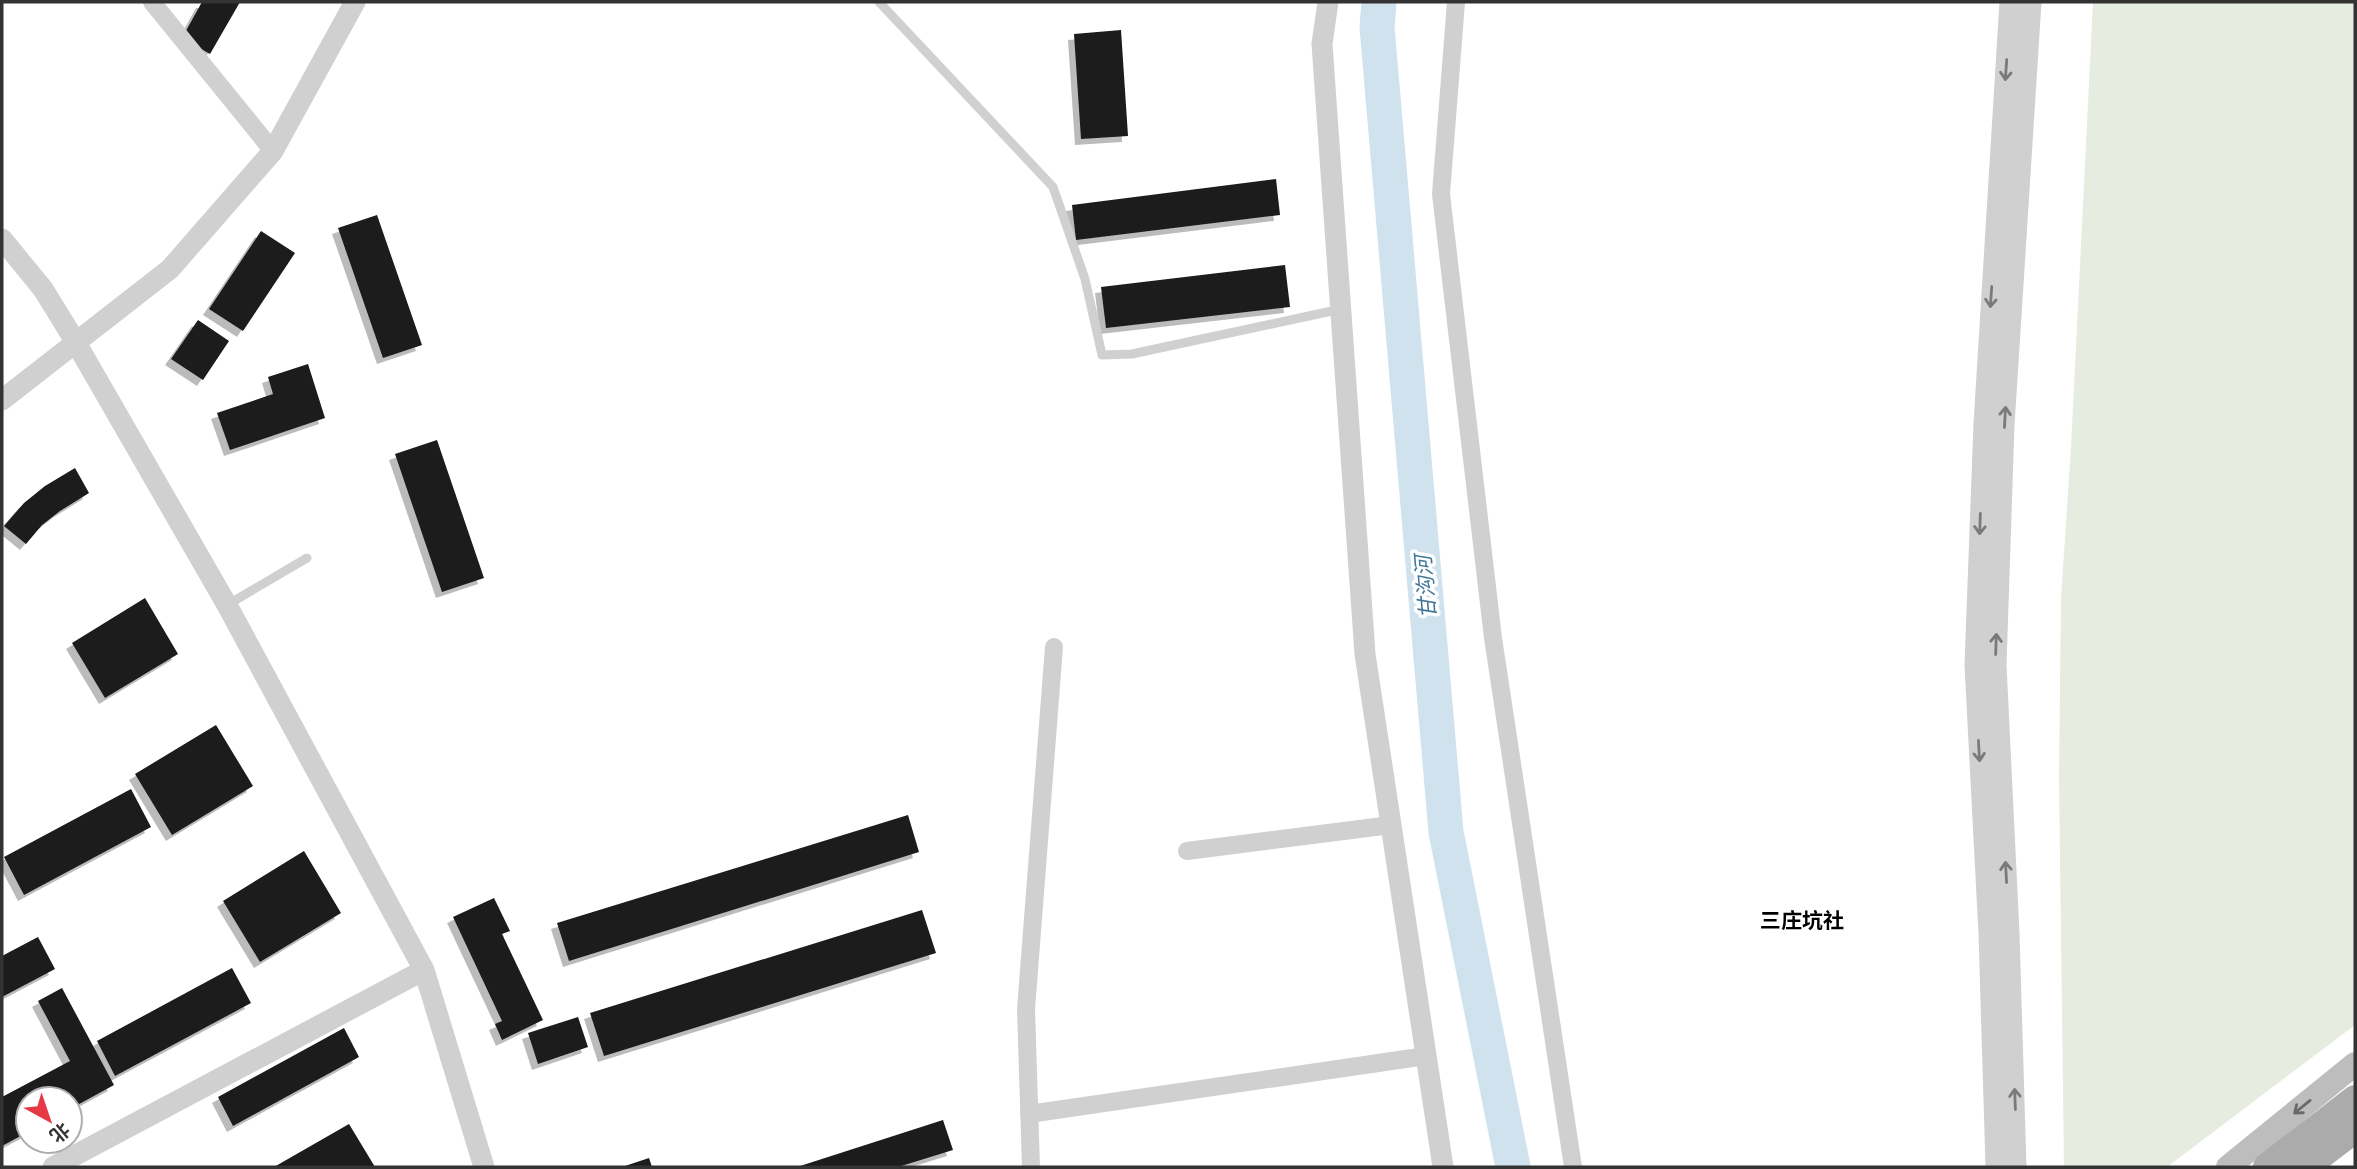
<svg xmlns="http://www.w3.org/2000/svg" width="2357" height="1169" font-family="Quicksand,'Noto Sans SC',sans-serif">
  <style>
    .green { fill: #e6ecdf }
    .lines { fill: none; stroke-linecap: round; stroke-linejoin: round }
    .river { stroke: #cfe2ee; stroke-width: 35 }
    .building { fill: #1a1a1a; filter: url(#shadow) }
    .service { stroke: #d0d0d0; stroke-width: 9 }
    .minor { stroke: #d0d0d0; stroke-width: 18 }
    .tertiary { stroke: #d0d0d0; stroke-width: 21 }
    .secondary { stroke: #bdbdbd; stroke-width: 24 }
    .primary { stroke: #ababab; stroke-width: 28 }
    .oneway { stroke: #7a7a7a }
    .oneway2 { stroke: #6a6a6a }
    .labels { text-anchor: middle; dominant-baseline: central; stroke-width: 7; stroke-linejoin: round; paint-order: stroke }
    .water-label { font-size: 21px; font-style: italic; fill: #3f7597; stroke: #fff }
    .neighbourhood-label { font-size: 21px; font-weight: bold; fill: #000; stroke: #fff }
  </style>
  <defs>
    <filter id="shadow"><feDropShadow dx="-6" dy="6" stdDeviation="0" flood-color="#0004"/></filter>
  </defs>
  <rect width="100%" height="100%" fill="#fff"/>
  <path class="green" d="M2093,2H2355V1025L2167,1167H2064L2059,778L2061,599L2071,448Z"/>
  <g class="lines">
    <path class="river" d="M1379,2L1377,27L1446,832L1513,1167"/>
  </g>
  <path class="building" d="M202,2H240L210,54L182,38Z
    M1121,30L1128,136L1081,139L1074,34Z
    M1276,179L1280,215L1076,240L1072,205Z
    M377,215L422,345L383,358L338,228Z
    M261,231L295,253L243,331L209,309Z
    M1285,265L1290,307L1106,328L1101,287Z
    M198,320L229,341L203,380L171,359Z
    M308,364L325,418L230,450L217,413L273,394L268,377Z
    M437,440L484,578L442,592L395,454Z
    M75,468L89,493L60,511L42,525L26,544L4,526L24,503L45,486Z
    M145,598L178,654L105,698L72,643Z
    M216,725L253,786L172,835L135,774Z
    M131,789L151,827L24,895L4,857Z
    M908,815L919,852L569,961L557,923Z
    M304,851L341,913L260,962L223,901Z
    M494,898L510,931L502,934L543,1020L502,1040L495,1024L502,1021L453,917Z
    M922,910L936,953L604,1056L590,1013Z
    M38,937L55,969L2,997V956Z
    M232,968L251,1003L115,1076L97,1041Z
    M62,988L114,1085L70,1109V1099H28V1132L2,1146V1097L70,1061L38,1001Z
    M578,1017L588,1047L538,1064L528,1033Z
    M344,1028L359,1057L233,1126L218,1097Z
    M943,1120L953,1150L898,1167H797Z
    M349,1124L375,1167H274Z
    M649,1158L652,1167H622Z"/>
  <g class="lines">
    <path class="service" d="M879,2L1053,187L1085,279L1102,355L1132,354L1341,309
      M227,605L307,558"/>
    <path class="minor" d="M152,2L273,151
      M1456,2L1441,194L1493,638L1573,1167
      M1187,851L1391,825
      M1029,1114L1426,1056
      M1031,1167L1026,1009L1054,647"/>
    <path class="tertiary" d="M1328,2L1322,44L1365,654L1443,1167
      M2,239L43,289L75,341L227,605L424,970L484,1167
      M2,400L170,269L273,151L355,2
      M53,1167L424,970
      M1996,1167L1989,934L1975,665L1984,424L2010,2
      M2016,1167L2009,933L1996,665L2004,425L2031,2"/>
    <path class="secondary" d="M2228,1167L2355,1064"/>
    <path class="primary" d="M2267,1167L2355,1099
      M2305,1167L2355,1129"/>
  </g>
  <defs><path id="oneway-shaft" d="M-6 0H5M1.5-3L5.5 0L1.5 3" fill="none" stroke-width="1.6" stroke-linecap="round" stroke-linejoin="round" transform="scale(1.75)"/></defs>
  <g class="oneway">
    <use href="#oneway-shaft" transform="translate(2006 70) rotate(94)"/>
    <use href="#oneway-shaft" transform="translate(1991 297) rotate(94)"/>
    <use href="#oneway-shaft" transform="translate(2005 417) rotate(-87)"/>
    <use href="#oneway-shaft" transform="translate(1980 524) rotate(92)"/>
    <use href="#oneway-shaft" transform="translate(1996 644) rotate(-88)"/>
    <use href="#oneway-shaft" transform="translate(1979 751) rotate(87)"/>
    <use href="#oneway-shaft" transform="translate(2006 872) rotate(-93)"/>
    <use href="#oneway-shaft" transform="translate(2015 1099) rotate(-92)"/>
  </g>
  <use class="oneway2" href="#oneway-shaft" transform="translate(2302 1107) rotate(141)"/>
  <g class="labels">
    <g class="water-label">
      <text transform="translate(1425 587) rotate(-95)">甘沟河</text>
    </g>
    <g class="neighbourhood-label">
      <text x="1802" y="920">三庄坑社</text>
    </g>
  </g>
  <rect width="2357" height="1169" fill="none" stroke="#333333" stroke-width="7"/>
  <g transform="translate(49 1120) rotate(140)"><circle r="33" fill="#ffffff" stroke="#adadad" stroke-width="2"/>
  <path d="M0-5L12 26L0 18L-12 26Z" fill="#e63946"/>
  <text y="-10" font-size="19" font-weight="bold" text-anchor="middle" fill="#333333">北</text>
  </g>
</svg>
